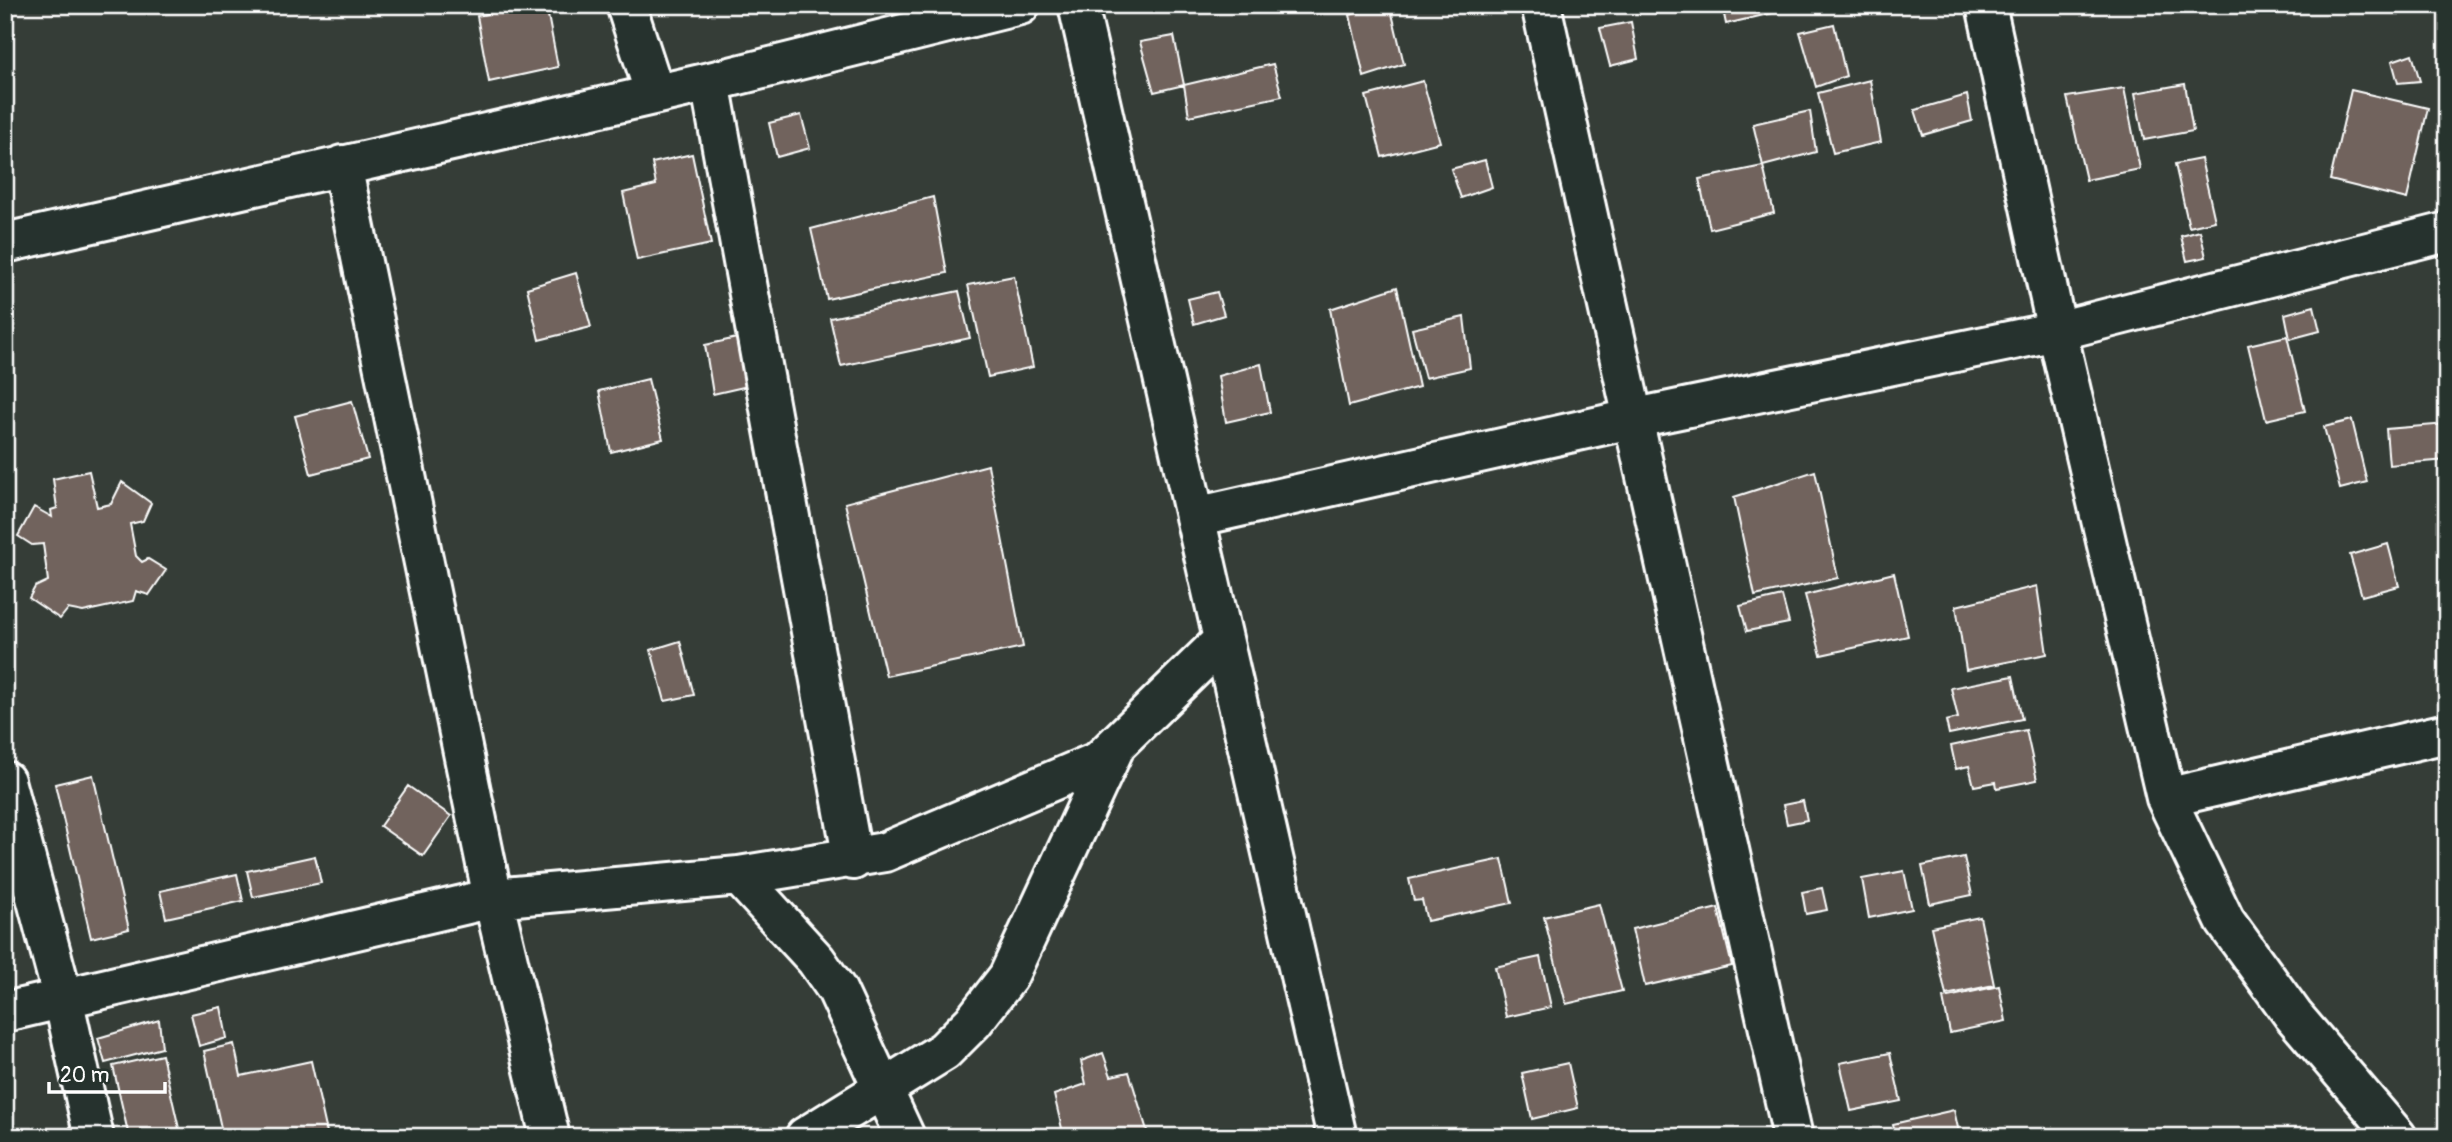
<svg xmlns="http://www.w3.org/2000/svg" width="2452" height="1142" font-family="Pangolin,sans-serif">
  <style>
    .building { fill: #71645d; stroke: #fff; stroke-width: 2 }
    .lines { fill: none; stroke-linecap: round; stroke-linejoin: round }
    .minor-casing { stroke: #fff; stroke-width: 44 }
    .minor { stroke: #26332d; stroke-width: 38 }
  </style>
  <rect width="100%" height="100%" fill="#353d37"/>
  <filter id="ink" filterUnits="userSpaceOnUse"><feTurbulence type="fractalNoise" baseFrequency=".0143" numOctaves="2"/><feDisplacementMap in="SourceGraphic" scale="14" xChannelSelector="R" yChannelSelector="G"/><feConvolveMatrix kernelMatrix="1 2 1 2 8 2 1 2 1" color-interpolation-filters="sRGB"/></filter>
  <g filter="url(#ink)">
    <path class="building" d="M530,5H546L558,67L489,82L477,16Z
      M1381,5H1390L1404,64L1364,77L1350,15Z
      M1722,5H1784L1785,10L1726,24Z
      M1631,22L1638,59L1610,66L1600,28Z
      M1834,24L1846,76L1816,87L1800,32Z
      M1174,36L1184,85L1154,92L1140,42Z
      M2412,54L2420,81L2398,83L2392,61Z
      M1273,64L1282,96L1189,116L1184,85Z
      M1870,80L1881,142L1833,153L1818,93Z
      M1423,81L1440,142L1382,157L1366,96Z
      M2185,84L2193,131L2144,140L2135,93Z
      M2124,88L2140,169L2086,180L2067,97Z
      M2351,90L2428,108L2407,199L2330,180Z
      M1967,95L1972,121L1923,135L1915,110Z
      M1810,111L1816,152L1763,166L1753,124Z
      M801,115L810,148L777,157L769,123Z
      M692,154L711,244L637,260L623,193L656,185L652,163Z
      M2201,159L2215,221L2189,227L2175,164Z
      M1485,160L1492,187L1461,198L1451,169Z
      M1763,166L1774,213L1710,229L1699,179Z
      M933,197L947,273L827,299L811,229Z
      M2200,231L2206,257L2187,261L2181,236Z
      M576,273L591,327L539,340L527,288Z
      M1014,276L1033,367L988,377L968,285Z
      M1397,287L1419,387L1349,406L1330,309Z
      M959,291L970,338L841,366L830,318Z
      M1217,292L1224,315L1194,324L1188,299Z
      M2314,306L2320,331L2290,339L2285,314Z
      M1464,317L1470,368L1425,378L1412,329Z
      M2287,336L2305,411L2266,420L2248,345Z
      M737,338L748,386L713,394L705,345Z
      M1261,364L1270,412L1226,422L1218,376Z
      M648,379L663,439L611,452L599,391Z
      M352,401L368,459L311,474L295,416Z
      M2352,420L2367,482L2340,489L2324,427Z
      M2447,424V460L2389,465L2386,429Z
      M988,465L1023,647L886,676L845,503Z
      M89,471L97,507L111,504L122,482L151,503L143,521L130,524L136,556L142,562L148,559L166,570L149,595L136,591L133,601L83,612L68,609L60,619L29,598L35,587L48,581L43,544L32,545L18,536L34,507L52,517L51,510L57,508L53,479Z
      M1815,471L1838,578L1755,596L1734,497Z
      M2388,544L2399,586L2362,596L2350,555Z
      M1894,573L1908,636L1821,655L1805,595Z
      M2037,586L2047,654L1966,670L1956,606Z
      M1782,596L1789,623L1747,631L1740,606Z
      M680,641L694,695L665,701L651,650Z
      M2013,676L2022,719L1949,734L1946,721L1958,718L1951,688Z
      M2026,730L2037,780L1997,788L1996,782L1974,786L1969,766L1956,769L1951,746Z
      M93,775L129,929L91,938L55,784Z
      M408,786L451,816L423,856L380,826Z
      M1803,801L1807,820L1787,824L1783,805Z
      M315,856L321,883L253,897L247,871Z
      M1964,857L1972,895L1930,904L1922,866Z
      M1502,859L1512,903L1427,921L1422,900L1414,901L1409,879Z
      M1904,871L1912,909L1869,918L1862,879Z
      M237,874L243,901L166,918L160,891Z
      M1822,888L1827,910L1806,914L1802,892Z
      M1599,904L1622,991L1566,1004L1544,917Z
      M1718,908L1732,966L1645,986L1632,929Z
      M1980,917L1994,985L1946,995L1931,927Z
      M1540,957L1551,1007L1506,1017L1495,967Z
      M1999,986L2006,1021L1950,1033L1943,998Z
      M221,1007L227,1038L199,1046L191,1014Z
      M159,1020L162,1048L105,1063L98,1038Z
      M234,1044L241,1076L311,1061L328,1137H223L204,1051Z
      M1103,1053L1111,1076L1129,1072L1149,1137H1064L1054,1095L1086,1084L1081,1061Z
      M1890,1053L1901,1101L1851,1111L1840,1063Z
      M162,1055L181,1137H129L113,1066Z
      M1568,1063L1578,1108L1532,1119L1522,1073Z
      M1954,1110L1960,1137H1896L1893,1124Z"/>
    <g class="lines">
      <defs>
        <path id="minor" d="M626,5L655,94
          M1078,5L1337,1137
          M1541,5L1793,1137
          M1986,5L2057,331L2166,798L2225,921L2293,1015L2397,1137
          M710,82L853,860
          M342,165L493,898L550,1137
          M5,243L710,82L1020,5
          M1195,517L1631,419L2057,331L2447,232
          M5,781L63,998L94,1137
          M2166,798L2447,733
          M739,876L816,960L837,990L905,1137
          M5,1012L493,898L739,876L885,852L1099,761L1223,640
          M805,1137L944,1051L973,1022L1008,977L1114,749"/>
      </defs>
      <use href="#minor" class="minor-casing"/>
      <use href="#minor" class="minor"/>
    </g>
  </g>
  <rect width="2452" height="1142" fill="none" stroke="#26332d" stroke-width="28"/>
  <rect x="14" y="14" width="2424" height="1114" fill="none" stroke="#fff" stroke-width="2.5" filter="url(#ink)"/>
  <path d="M49 1082v10h116v-10" fill="none" stroke="#ffffff" stroke-width="3.5"/>
  <text x="60" y="1082" font-size="21" fill="#ffffff" stroke="#26332d" stroke-width="5" paint-order="stroke">20 m</text>
</svg>
